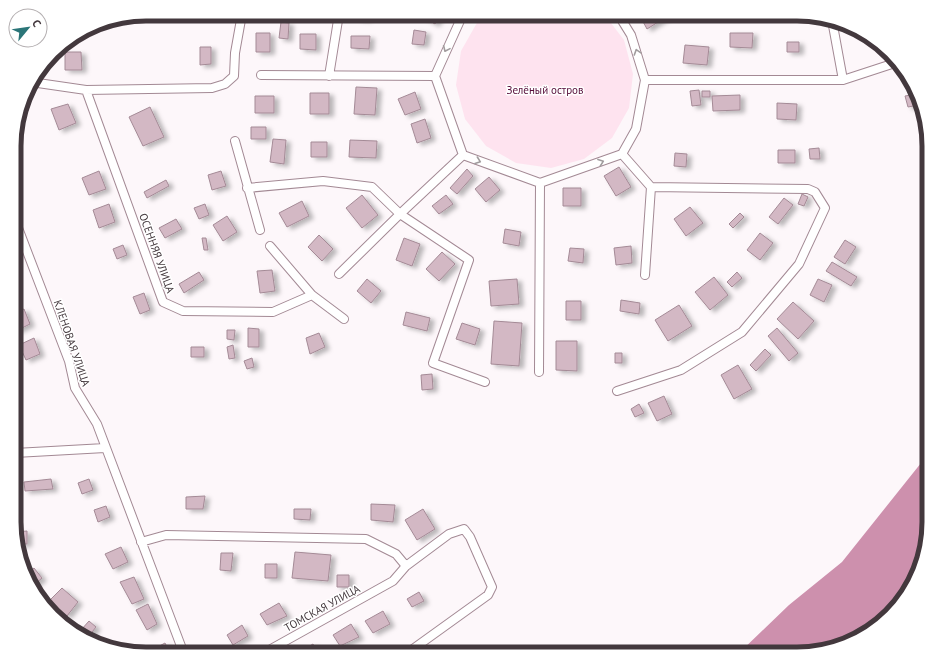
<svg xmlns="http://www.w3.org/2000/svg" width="943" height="668" font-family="'PT Sans',sans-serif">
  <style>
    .green { fill: #fee3ef }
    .water { fill: #cd90ad }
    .building { fill: #d3b8c4; stroke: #a48a96; filter: url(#shadow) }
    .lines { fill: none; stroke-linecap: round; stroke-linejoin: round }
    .street-casing { stroke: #a38994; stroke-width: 10 }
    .street { stroke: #fff; stroke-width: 8 }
    .oneway { stroke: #a19c9e }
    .labels { text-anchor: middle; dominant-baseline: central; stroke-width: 3; stroke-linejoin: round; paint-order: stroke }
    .park-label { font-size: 11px; fill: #570f3b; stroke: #fff }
    .street-label { font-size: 11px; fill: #43383d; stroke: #fff }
    .rim { fill: none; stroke: #43383d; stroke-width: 5 }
  </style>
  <defs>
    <filter id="shadow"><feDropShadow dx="4.5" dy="2.5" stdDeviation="2" flood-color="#0004"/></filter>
  </defs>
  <rect width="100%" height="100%" fill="#fdf7fa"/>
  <path class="green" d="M487,14H604L624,40L633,74L629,108L612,138L584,159L551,168L516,163L486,146L465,119L456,85L461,51L478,21Z"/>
  <path class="water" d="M929,453V530L919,572L902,602L855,640L797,654H738L789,605L842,562Z"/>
  <path class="building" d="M357,14H367V19L357,18Z
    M423,14H441L435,24L421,16Z
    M642,14H671L647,29L640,16Z
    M281,22L289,23L288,39L279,38Z
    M414,30L426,32L424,45L412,44Z
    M256,33H270V52H256Z
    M730,33H753L752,48L730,47Z
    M300,34H316V50L300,49Z
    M351,36H370L369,49L351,48Z
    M787,42H799V52H787Z
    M685,45L709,47L707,65L683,63Z
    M200,47H211V64L200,65Z
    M65,52H81L82,70H65Z
    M356,87L377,88L375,115L354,114Z
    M699,90L701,105L692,106L690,91Z
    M702,91H710V97H702Z
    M415,92L421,109L405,115L398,99Z
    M310,93H329V114H310Z
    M916,94L919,105L908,107L905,96Z
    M740,95V110L713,111L712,96Z
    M255,96H274V113H255Z
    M777,103L797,104L796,120L777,119Z
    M68,104L76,123L59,130L51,109Z
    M150,107L164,137L143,146L129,117Z
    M425,119L431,138L417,143L411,124Z
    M251,127H266V139H251Z
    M273,139L286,140L284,164L270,162Z
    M350,140L377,141L376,158L349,157Z
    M311,142H327V157H311Z
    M819,148L820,159H810L809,149Z
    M778,150H795V163H778Z
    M675,153L687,154L686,167L674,166Z
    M619,167L631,187L616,196L604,176Z
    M467,169L473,176L457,194L450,188Z
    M99,171L106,189L89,195L82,178Z
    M221,171L226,186L212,190L208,175Z
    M489,177L500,190L486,202L475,189Z
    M166,180L169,186L147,198L144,192Z
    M563,188H581V206H563Z
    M802,194L808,197L804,206L798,204Z
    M362,195L378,215L362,228L346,208Z
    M446,195L453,204L439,214L432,206Z
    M784,198L793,205L778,224L769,217Z
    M302,201L309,216L287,227L279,213Z
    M109,204L115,222L99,228L93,210Z
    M205,204L209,215L199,219L194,208Z
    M690,207L703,223L686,236L674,219Z
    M740,213L744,217L733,228L729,224Z
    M227,216L237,232L223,241L213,225Z
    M176,219L182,229L165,238L159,228Z
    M505,229L521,232L519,246L503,243Z
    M760,233L773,243L760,260L747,250Z
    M319,235L333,249L322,261L308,247Z
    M202,238H206L208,250H204Z
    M404,238L420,244L412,266L396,260Z
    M845,240L856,247L845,264L834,257Z
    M123,245L127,255L117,259L113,249Z
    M631,246L632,263L616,265L614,248Z
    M570,248L584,249L583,263L568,261Z
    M442,252L455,264L439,281L426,269Z
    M832,262L857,277L851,286L826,271Z
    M272,270L275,291L260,293L257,271Z
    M199,272L204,280L184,293L179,284Z
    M737,272L742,278L732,287L727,282Z
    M714,277L728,295L710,310L695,292Z
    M367,279L381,291L371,303L357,291Z
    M517,279L519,304L491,306L489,281Z
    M818,279L832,285L824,302L810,295Z
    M144,293L150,310L140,314L133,297Z
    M621,300L640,303L639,314L620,311Z
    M566,301H581V320H566Z
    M793,302L814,321L798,339L777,319Z
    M679,305L692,326L668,341L655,320Z
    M24,309L30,324L16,331L15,313Z
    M406,312L430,318L427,331L403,325Z
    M494,321L522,323L519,366L491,364Z
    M462,323L480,329L475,345L456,339Z
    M248,328L259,329V347H248Z
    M777,328L798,353L789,361L768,336Z
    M227,330H235L234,340L227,339Z
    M319,333L325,347L310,354L306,338Z
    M34,338L40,354L26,360L19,345Z
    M556,341H577V371L556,370Z
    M233,345L235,358L229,359L227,347Z
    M191,347H204V357H191Z
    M765,349L771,355L756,371L750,365Z
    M615,353H622V363H615Z
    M252,358L254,367L247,369L244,361Z
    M738,365L752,389L734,399L721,375Z
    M432,374L433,389L422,390L421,375Z
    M664,396L672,414L657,421L648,403Z
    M639,404L644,413L635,417L631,409Z
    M51,479L53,489L25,491L24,482Z
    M89,479L93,490L82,494L78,483Z
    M205,496L203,509H186V497Z
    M371,504L395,505L393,522L371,520Z
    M106,506L110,517L98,522L94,510Z
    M294,509H311L310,520L294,519Z
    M423,509L435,529L417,540L405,520Z
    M27,531V544H17L15,532Z
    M121,547L128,562L113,569L105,554Z
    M295,552L331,555L328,581L292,578Z
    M221,553H233L231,571L220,570Z
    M265,564H277V578H265Z
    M34,568L42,578L33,586L30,582L27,574Z
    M337,575H349V587H337Z
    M134,577L144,599L132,604L120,582Z
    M62,588L78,602L67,616L48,602Z
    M419,592L424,601L412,607L407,599Z
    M279,603L287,616L267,625L260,614Z
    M148,604L157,624L147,630L136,610Z
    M383,611L390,624L373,633L365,621Z
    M89,621L96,627L89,636L81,630Z
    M351,624L359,637L340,646L333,635Z
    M242,625L248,636L233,645L227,635Z
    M165,643L171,654H151L150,651Z
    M313,644L318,654H296Z"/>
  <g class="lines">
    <defs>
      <path id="street" d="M463,14L435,76L463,155L540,183L622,154L636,129L645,80L631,35L618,14
        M832,20L843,80
        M261,75L435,76
        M329,76L339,14
        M645,80H843L895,63
        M31,82L86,90L212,88L225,84L234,76L235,53L242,14
        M86,90L163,302L183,311L273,312L312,295
        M235,141L260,230
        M622,154L651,187L645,275
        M247,188L323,181L372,187L400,214L469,260L433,363L485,382
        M15,220L69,361L75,388L97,424L184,654
        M270,246L312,295L344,319
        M339,274L400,214L463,155
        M539,372L540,183
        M617,391L681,370L742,332L799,264L825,208L815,192L808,189L651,187
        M15,453L105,448
        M141,542L166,535L366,539L396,554L406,566L449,534L464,529L470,537L492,587L488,595L406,654
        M262,654L393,581L406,566"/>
    </defs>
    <use href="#street" class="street-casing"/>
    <use href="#street" class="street"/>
  </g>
  <defs><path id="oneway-chevron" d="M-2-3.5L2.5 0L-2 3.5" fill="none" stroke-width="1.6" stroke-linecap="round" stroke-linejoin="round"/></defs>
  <g class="oneway">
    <use href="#oneway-chevron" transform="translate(446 49) rotate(114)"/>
    <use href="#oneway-chevron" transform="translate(637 52) rotate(-108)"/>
    <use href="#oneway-chevron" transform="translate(478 161) rotate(20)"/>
    <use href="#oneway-chevron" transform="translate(601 162) rotate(-20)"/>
  </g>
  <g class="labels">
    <g class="park-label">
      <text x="545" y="90">Зелёный остров</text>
    </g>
    <g class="street-label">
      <text transform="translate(157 253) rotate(70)">ОСЕННЯЯ УЛИЦА</text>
      <text transform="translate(72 343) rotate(71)">КЛЕНОВАЯ УЛИЦА</text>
      <text transform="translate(322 608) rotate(-29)">ТОМСКАЯ УЛИЦА</text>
    </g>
  </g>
  <path d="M0 0H943V668H0ZM146 21H797A125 125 0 0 1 922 146V522A125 125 0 0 1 797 647H146A125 125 0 0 1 21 522V146A125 125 0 0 1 146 21Z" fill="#fff" fill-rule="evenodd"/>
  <path class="rim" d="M146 21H797A125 125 0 0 1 922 146V522A125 125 0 0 1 797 647H146A125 125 0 0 1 21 522V146A125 125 0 0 1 146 21Z"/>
  <g transform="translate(28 28) rotate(61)"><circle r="19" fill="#ffffff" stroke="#b4afb1"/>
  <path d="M0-3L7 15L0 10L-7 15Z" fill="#2b7578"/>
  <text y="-6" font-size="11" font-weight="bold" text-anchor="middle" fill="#43383d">С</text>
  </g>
</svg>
